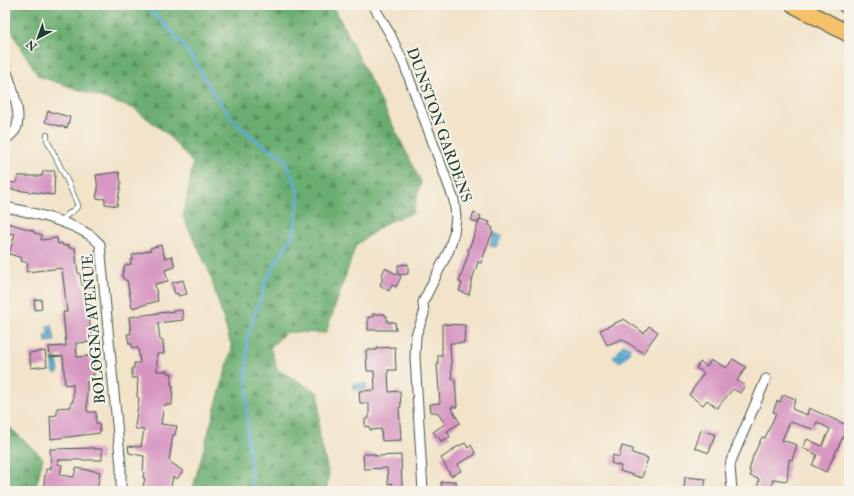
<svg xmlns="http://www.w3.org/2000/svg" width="854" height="496" font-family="'IM FELL Double Pica',serif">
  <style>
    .forest { fill: url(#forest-firs); stroke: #457552 }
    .water { fill: url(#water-waves); stroke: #3c7584 }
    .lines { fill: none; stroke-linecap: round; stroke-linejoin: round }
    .stream { stroke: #5aadd5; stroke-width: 3 }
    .building { fill: #d795c2 }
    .service-casing { stroke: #3f564a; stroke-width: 6 }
    .minor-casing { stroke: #3f564a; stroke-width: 11 }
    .motorway-casing { stroke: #3f564a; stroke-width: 18 }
    .service { stroke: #fff; stroke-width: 4.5 }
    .minor { stroke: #fff; stroke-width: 9 }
    .motorway { stroke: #f5c16b; stroke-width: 16 }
    .labels { text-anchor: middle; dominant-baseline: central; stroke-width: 4; stroke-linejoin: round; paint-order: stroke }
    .street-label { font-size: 15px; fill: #1f3d34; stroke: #f7f3e8 }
  </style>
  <defs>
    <pattern id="forest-firs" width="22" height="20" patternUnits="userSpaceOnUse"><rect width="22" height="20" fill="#6bad71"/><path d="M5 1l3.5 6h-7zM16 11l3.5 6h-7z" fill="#578e5e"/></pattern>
    <pattern id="water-waves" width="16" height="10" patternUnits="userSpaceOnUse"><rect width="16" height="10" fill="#5aadd5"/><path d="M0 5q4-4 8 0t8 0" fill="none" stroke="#4a8eae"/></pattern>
  </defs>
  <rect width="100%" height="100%" fill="#f7f3e8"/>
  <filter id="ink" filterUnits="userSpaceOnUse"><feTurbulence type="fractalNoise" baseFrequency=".025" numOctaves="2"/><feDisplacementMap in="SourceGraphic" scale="8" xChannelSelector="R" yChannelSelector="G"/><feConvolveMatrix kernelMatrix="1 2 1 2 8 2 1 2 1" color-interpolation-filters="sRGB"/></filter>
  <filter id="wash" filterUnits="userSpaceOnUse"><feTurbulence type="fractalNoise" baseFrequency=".012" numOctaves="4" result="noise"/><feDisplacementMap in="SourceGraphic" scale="16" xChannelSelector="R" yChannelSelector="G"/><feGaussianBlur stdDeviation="0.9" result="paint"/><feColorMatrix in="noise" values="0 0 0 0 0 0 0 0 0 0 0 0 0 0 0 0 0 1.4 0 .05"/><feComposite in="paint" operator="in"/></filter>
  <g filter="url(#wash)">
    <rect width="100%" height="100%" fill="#f2e3c9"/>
    <path class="forest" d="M5,5H333L421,182L413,213L388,222L356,245L326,333L286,332L270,348L278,370L319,393V434L329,476L326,491H192L232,348L209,271L183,217L193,163L167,134L135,109L38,76L5,21Z
      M5,423L43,458L35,491H5Z"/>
    <path class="water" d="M494,233L502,236L496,247L490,246Z
      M52,325L55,341L46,342L45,336L48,335L47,326Z
      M624,344L630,347L629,354L621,362L613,358Z
      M54,357L57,359L59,372L55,374L52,369Z
      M354,383L367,384L366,389L353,390Z"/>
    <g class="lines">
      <path class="stream" d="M145,5L169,29L191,55L211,89L231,118L258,142L284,157L299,194L294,232L267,279L247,337V435L253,491"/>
    </g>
    <g id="blocks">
      <path class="building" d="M48,111L70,117L67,128L45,122Z
        M43,171H55L54,195L8,189L9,182L16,183L18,176H42Z
        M119,172L121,183L117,206L105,204V199L96,198L98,190L96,175Z
        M474,213L481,216L478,223L471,220Z
        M480,219L490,222L489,225L493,228L492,230L493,231L481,263L478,262L470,286H471L469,295L459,291L462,283L459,282L469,252L468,251Z
        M5,222L34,231V233L42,235L41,240L57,238L58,244L62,243L63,246L69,245V248H75L78,273L80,274L82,285H84L85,291L86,290L92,342L76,343L77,357L90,356L91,364H93L94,375H92L93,380L87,381V411L88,412H96V423H99L100,433L51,439L50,416L57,415V408L71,407V402H73V384L65,385L63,356L50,357L49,347L66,346L63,312H67L62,268L26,272L28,263L21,261L22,258L9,254L15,234L5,233Z
        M161,245L165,258L172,256L175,267L165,270L168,281L155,284L158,301L132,308L127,280H124L122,275L125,265L131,264L130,260L133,259L132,255L151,250L150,248Z
        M408,264V274L399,275L401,277L396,287L392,285L389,291L380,285L383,278L381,277L385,268L398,275V265Z
        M183,280L187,294L178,296V293L175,294L172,283Z
        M41,299L42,309L35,310L34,300Z
        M182,310L183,320L158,323L160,340H163L164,354H157V371H167V373H172L171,385H173L172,405H164L161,424L177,426L175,435H173L169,461L183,471L177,479L173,477L170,491H142L145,478H143L144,472H143L144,456L129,453L128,446L141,447L144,430L136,429L135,426L139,398L137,397L138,378H132V368H134V363H140L138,348H132V344H129L127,334H131L129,317Z
        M373,314H385V316H387V322H395L396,330H368V317H373Z
        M624,319L644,333L649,326L658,332L643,353L622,339L607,345L600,330Z
        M442,324L465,325L464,343H450L452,379H455L457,407H451L460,423L447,431L450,437L441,441L438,436L437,437L433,432L445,424L437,412H431L430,404L440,403L437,365H438V355H442Z
        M395,347L396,370H388L389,392L400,391L401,407H399L401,440L382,441L381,429L370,430L369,426L365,427V419L369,418V404H366V403H360L359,391L375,390L374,371H367L366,350H377V348Z
        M45,351L47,366L31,368L29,353Z
        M711,359L726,368L733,359L746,367L737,381L745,385L740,393L733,389L717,408L707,400L703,405L689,395L704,373L696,368L700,362L707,366Z
        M785,395L796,399L792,409L807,415L809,408L849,426V437L844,435L826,472L812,465L817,455L803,448L807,439L822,446L830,429L817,422L813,429L790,422L782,440L797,445L792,460L789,459L787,481L773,479L771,491L757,490L759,479L750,476L751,472L749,471L753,456L762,437L765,438L776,413L773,412L777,401L780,402L782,396H784Z
        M701,430L715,434L709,453L695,448Z
        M465,443L468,448L471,445L476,454L458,464L461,471L451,476L441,458L454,450L453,449Z
        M622,446L633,449L632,453L648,458L642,478L620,471L621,466L611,463L613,455L619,457Z
        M94,448V449H102V460H58V464L62,465L60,475L74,477L76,468L100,472L97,491H77L58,488V491L43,490L46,469H51L50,449Z
        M363,454H375V456L401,455L402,487H392V483L388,484L387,468L364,469Z
        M685,477L706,479L704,491L684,490Z
        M456,481L457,491H442L441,482Z"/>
    </g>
  </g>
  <g filter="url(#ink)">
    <use href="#blocks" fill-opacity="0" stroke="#3f564a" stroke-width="1"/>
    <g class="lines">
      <defs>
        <path id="service" d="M47,135V140L65,176L78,205C74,214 66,211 61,223"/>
        <path id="minor" d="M373,5L390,34L404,64L454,200L456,217L454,233L449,250L423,302L424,314L416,335L415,358L423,491
          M5,67C10,81 23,114 16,129C14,133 8,137 5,140
          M5,207C30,212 67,221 88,234C93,236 96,241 100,244L121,467V491
          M732,491L730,466L731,461L766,379"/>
        <path id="motorway" d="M794,5L849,34
          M846,5L849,7"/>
      </defs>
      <use href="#service" class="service-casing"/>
      <use href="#minor" class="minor-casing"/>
      <use href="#motorway" class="motorway-casing"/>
      <use href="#service" class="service"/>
      <use href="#minor" class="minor"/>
      <use href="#motorway" class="motorway"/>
    </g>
  </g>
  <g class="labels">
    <g class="street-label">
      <text transform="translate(439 125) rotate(70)">DUNSTON GARDENS</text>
      <text transform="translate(94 329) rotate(-95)">BOLOGNA AVENUE</text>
    </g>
  </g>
  <rect width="854" height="496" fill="none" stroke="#f7f3e8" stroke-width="20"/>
  <g transform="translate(38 38) rotate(221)" stroke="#f7f3e8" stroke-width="3" paint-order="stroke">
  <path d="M0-3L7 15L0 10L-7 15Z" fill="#1f3d34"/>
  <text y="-6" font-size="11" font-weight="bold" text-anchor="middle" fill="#1f3d34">N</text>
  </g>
</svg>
